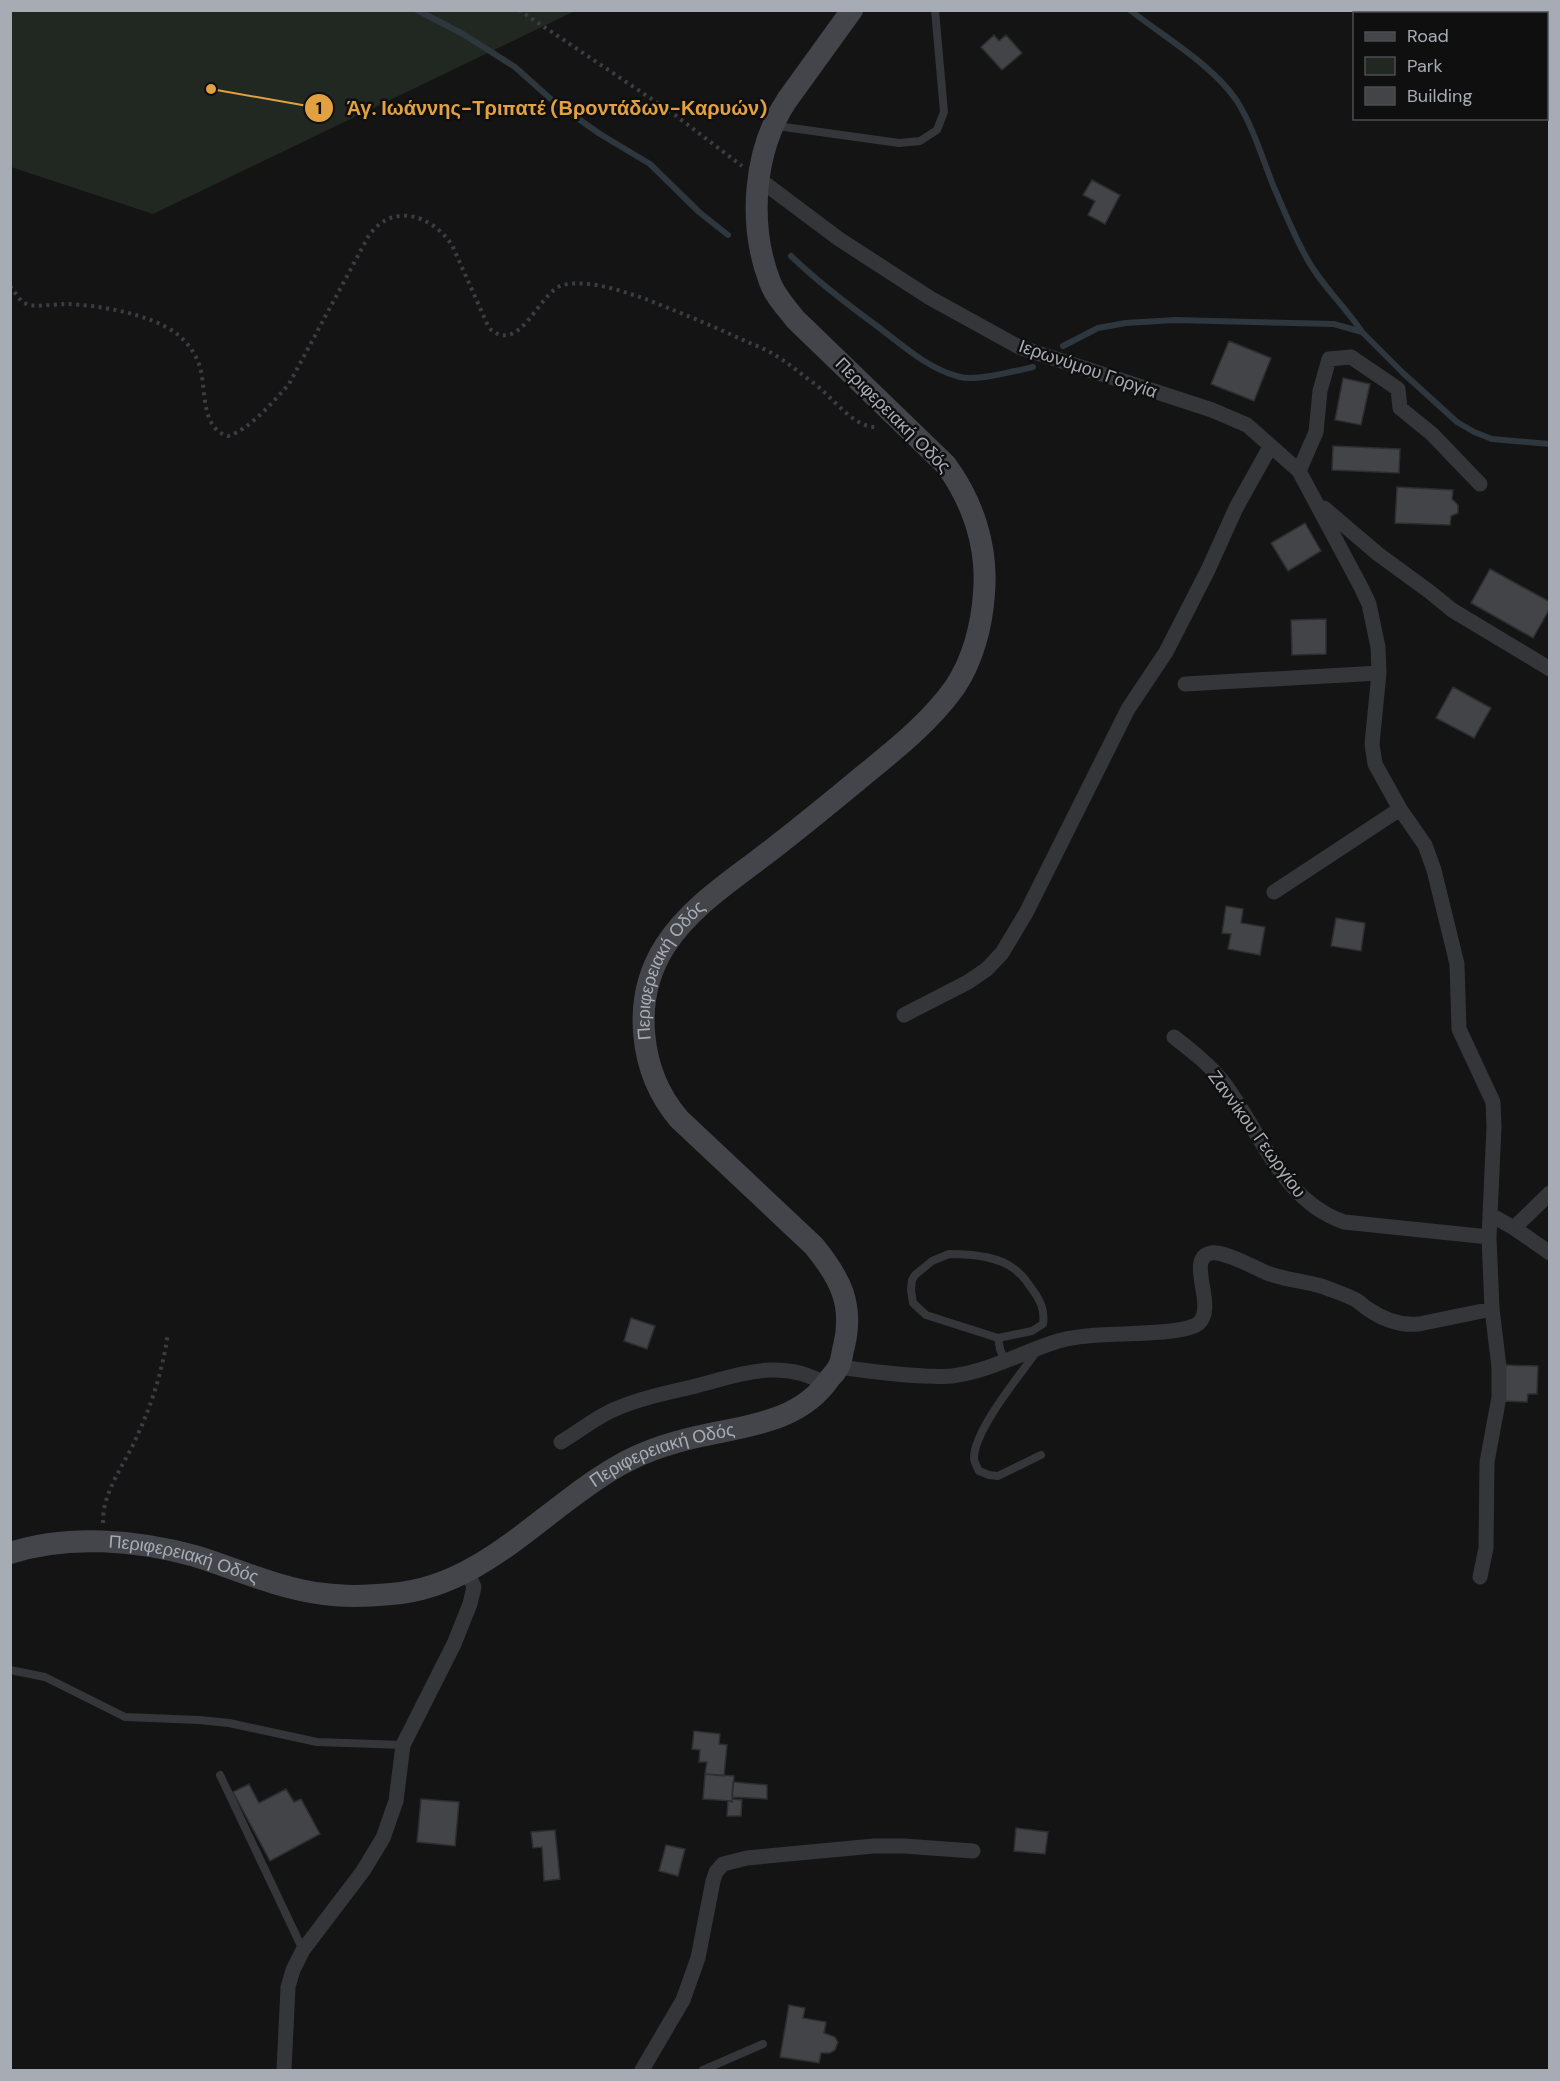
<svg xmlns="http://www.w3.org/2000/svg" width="1560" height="2081" font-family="'DM Sans',sans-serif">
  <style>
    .green { fill: #202821 }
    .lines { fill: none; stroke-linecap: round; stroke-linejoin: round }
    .stream { stroke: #2e373d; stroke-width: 6 }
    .building { fill: #434448; stroke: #2e2e31; stroke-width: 1.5 }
    .path { stroke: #3b3d41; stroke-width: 4; stroke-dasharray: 3 4.5; stroke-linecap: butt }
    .lane { stroke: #35363a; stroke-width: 8 }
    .street { stroke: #35363a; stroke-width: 15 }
    .secondary { stroke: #43454a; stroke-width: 22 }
    .labels { text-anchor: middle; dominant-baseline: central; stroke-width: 5; stroke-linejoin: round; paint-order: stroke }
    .street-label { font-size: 18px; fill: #a7acb4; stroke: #0f0f10 }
    .leader { fill: none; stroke: #e1a140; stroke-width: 2 }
    .callout-dot { fill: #e1a140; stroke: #0f0f10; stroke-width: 2 }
    .mark-label { font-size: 18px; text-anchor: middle; font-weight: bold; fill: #111 }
    .callout-label { font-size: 20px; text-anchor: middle; font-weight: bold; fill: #e1a140; stroke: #0f0f10; stroke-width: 5; stroke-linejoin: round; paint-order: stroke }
  </style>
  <rect width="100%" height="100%" fill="#141415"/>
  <path class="green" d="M11,10H575V11L153,214L11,167Z"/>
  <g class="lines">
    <path class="stream" d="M417,10L463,34L515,67L553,101L600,134L650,164L699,212L728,235
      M1130,10C1164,37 1213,65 1237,101C1253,127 1262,157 1273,185C1283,208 1293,233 1305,255C1320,284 1344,305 1362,332
      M791,256C818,282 847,304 877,326C902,345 928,369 960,377C977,381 1015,371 1033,367
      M1063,346L1098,328L1126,323L1175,320L1334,324L1362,332L1403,373L1457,422L1474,432L1492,439L1550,444"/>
  </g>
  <path class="building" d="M994,35L999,41L1006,35L1022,53L1002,70L981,47Z
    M1092,180L1120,195L1105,224L1088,215L1095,201L1083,195Z
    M1229,341L1271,358L1254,401L1211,384Z
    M1343,378L1370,384L1361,425L1335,420Z
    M1333,446L1400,449L1399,473L1332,470Z
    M1397,487L1453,490L1452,499L1458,505V513L1451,516L1450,525L1395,523Z
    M1305,523L1321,551L1288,571L1271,543Z
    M1490,569L1550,602V608L1533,638L1471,603Z
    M1326,619V654L1292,655L1291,620Z
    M1453,687L1491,708L1474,738L1436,718Z
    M1226,906L1243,909L1241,923L1265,927L1260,955L1228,949L1231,934L1222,933Z
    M1336,918L1365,923L1361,951L1331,946Z
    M631,1318L655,1326L647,1349L624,1341Z
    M1504,1365L1538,1366L1537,1394H1528L1527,1402L1502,1401Z
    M694,1731L720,1734L719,1744L727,1745L724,1776L705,1774L707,1762H699L700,1750L692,1749Z
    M705,1774L734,1776L732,1801L703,1799Z
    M733,1782L767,1785V1799L732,1797Z
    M249,1784L259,1803L286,1789L294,1802L301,1799L320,1834L270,1861L233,1792Z
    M421,1799L459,1802L455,1846L417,1842Z
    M732,1799L742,1800L741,1816H727L728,1801L732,1802Z
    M1016,1828L1048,1832L1045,1854L1014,1851Z
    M555,1830L560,1879L544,1881L542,1847L533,1848L531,1832Z
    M666,1845L685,1849L678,1876L659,1871Z
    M789,2005L805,2008L803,2018L826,2022L824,2033L835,2037L838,2042L835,2050L830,2053H821L819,2063L780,2057Z"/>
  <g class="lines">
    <path class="path" d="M519,10L671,112L742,166
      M10,286L22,302L29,305C42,307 54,304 66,304C99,305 151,314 177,334C187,342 194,351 199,364C207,386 199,428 228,436C249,430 274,401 289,384L368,237C391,202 431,214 452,245L489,328C520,357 539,291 563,285C588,279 623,291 648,300C679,312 710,325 741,339C753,345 767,349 778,357C791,365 802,375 815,384C832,397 855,429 877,427
      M103,1523C102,1491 126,1463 138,1434C153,1401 163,1368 168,1333"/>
    <path class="lane" d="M777,126L899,143L920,141L937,130L944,112L935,10
      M949,1254C972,1254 1003,1256 1020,1274C1025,1278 1028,1284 1032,1289C1040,1300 1045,1309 1043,1324L1032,1331L998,1338L926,1315L913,1303L911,1290L912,1280L915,1275L932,1261Z
      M998,1338L1000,1349L1005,1362
      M1037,1351C1020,1375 974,1430 974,1458C974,1462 977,1467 979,1471L989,1475L998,1476L1041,1455
      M10,1670L45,1677L125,1717L199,1720L229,1723L317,1742L403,1745
      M220,1775L303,1950
      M703,2070L763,2044"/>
    <path class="street" d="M759,179L839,239L930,298L1019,347L1212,410L1247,425L1299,471L1361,587L1369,604L1378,647L1379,673L1372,744L1375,764L1400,809L1425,845L1434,870L1457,964L1459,1029L1493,1102L1494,1127L1489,1237L1492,1309L1499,1367V1397L1487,1462L1486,1548L1480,1577
      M1299,471L1316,432L1320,391L1329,359L1351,357L1398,389L1400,408L1432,434L1480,484
      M1324,508L1378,554L1430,592L1452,610L1550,669
      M1185,684L1379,673
      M1274,892L1400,809
      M904,1015L968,982L987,969L1002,953L1026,913L1128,709L1166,652L1208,570L1236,508L1270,447
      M1174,1037C1192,1051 1210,1065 1224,1083C1260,1131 1282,1201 1344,1222L1489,1237
      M1491,1215L1514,1228L1550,1253
      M1514,1228L1550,1193
      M839,1367C868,1371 896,1375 925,1376C934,1376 943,1377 952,1376C989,1371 1021,1353 1055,1342C1070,1337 1086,1336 1100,1335C1121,1333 1185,1335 1199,1323C1217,1306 1185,1258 1211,1253C1225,1251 1253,1267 1267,1273C1285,1280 1305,1281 1324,1287C1334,1291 1344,1294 1354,1299C1359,1301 1363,1306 1368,1309C1384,1320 1400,1326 1419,1324L1492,1309
      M561,1442C578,1432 595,1418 613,1410C638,1399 665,1393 692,1387C740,1375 780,1357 826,1384
      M284,2070L288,1987L293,1970L303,1950L363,1871L383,1838L396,1801L403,1745L454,1644L470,1604L474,1587L467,1571
      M642,2070L683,2000L698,1958L713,1881L716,1872L723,1864L747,1858L874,1846H904L973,1851"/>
    <path class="secondary" id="s1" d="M10,1553C69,1534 136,1540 195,1556C237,1569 280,1589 324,1594C346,1597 370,1596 391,1594C482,1588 544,1508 618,1466C642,1452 670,1443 696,1437C744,1426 800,1423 830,1378C833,1375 837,1370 839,1366C842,1360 842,1352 844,1346C854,1304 840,1278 814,1246L679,1119C639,1072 631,999 665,946C688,910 725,885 758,860C794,833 829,804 864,775C896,749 931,721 955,687C973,660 982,625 984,593C988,547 973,502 946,465L795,319C786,307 775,296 770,282C748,225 753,151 787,100L852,10"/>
  </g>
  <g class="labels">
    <g class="street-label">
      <text transform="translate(1088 369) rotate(19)">Ιερωνύμου Γοργία</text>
      <text transform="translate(893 415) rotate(45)">Περιφερειακή Οδός</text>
      <text stroke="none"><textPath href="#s1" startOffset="1382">Περιφερειακή Οδός</textPath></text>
      <text transform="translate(1257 1134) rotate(54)">Ζαννίκου Γεωργίου</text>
      <text stroke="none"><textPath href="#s1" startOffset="699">Περιφερειακή Οδός</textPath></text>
      <text stroke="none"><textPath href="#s1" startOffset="177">Περιφερειακή Οδός</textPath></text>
    </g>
  </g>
  <path class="leader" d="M211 89L319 108"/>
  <g class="callout-dot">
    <circle cx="211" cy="89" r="6"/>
    <circle cx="319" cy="108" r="15"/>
  </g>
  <g class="mark-label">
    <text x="319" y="114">1</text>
  </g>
  <g class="callout-label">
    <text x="557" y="115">Άγ. Ιωάννης-Τριπατέ (Βροντάδων-Καρυών)</text>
  </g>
  <rect width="1560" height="2081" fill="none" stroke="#a7acb4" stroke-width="24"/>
  <rect x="1353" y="12" width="195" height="108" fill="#0f0f10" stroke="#4c4e52" stroke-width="1.5"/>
  <rect x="1365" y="32" width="30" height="9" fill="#43454a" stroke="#4c4e52" stroke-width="1.5"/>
  <text x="1407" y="42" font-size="18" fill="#a7acb4">Road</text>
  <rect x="1365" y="57" width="30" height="18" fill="#202821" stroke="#4c4e52" stroke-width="1.5"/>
  <text x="1407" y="72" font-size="18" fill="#a7acb4">Park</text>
  <rect x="1365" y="87" width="30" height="18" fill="#434448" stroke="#4c4e52" stroke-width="1.5"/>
  <text x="1407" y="102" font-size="18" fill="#a7acb4">Building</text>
</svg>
